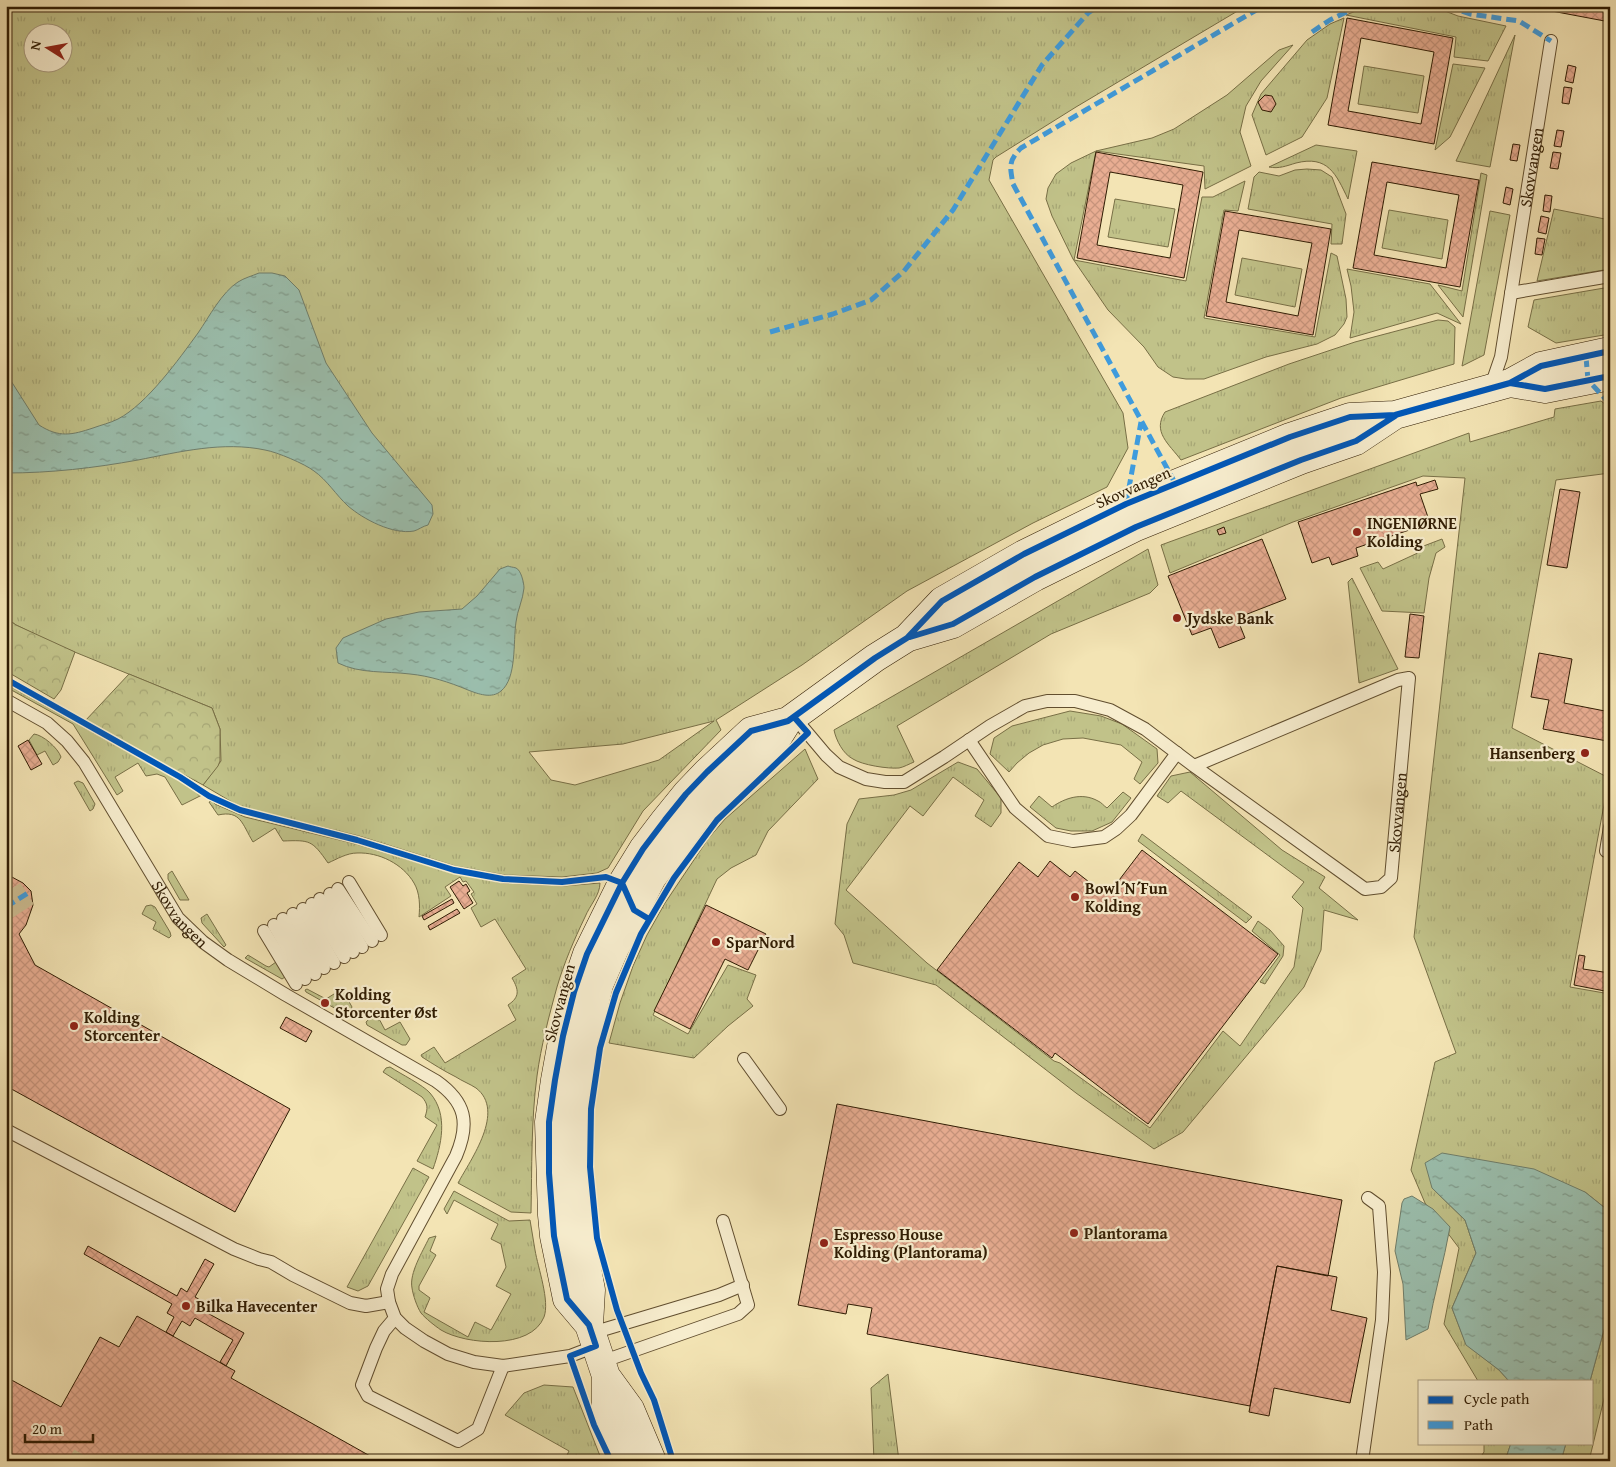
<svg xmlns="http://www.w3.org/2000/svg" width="1616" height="1467" font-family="'Gentium Book Plus',serif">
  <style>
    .grass { fill: url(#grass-tufts); stroke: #786f46; fill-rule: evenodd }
    .forest { fill: url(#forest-crowns); stroke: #786f46 }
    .water { fill: url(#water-ripples); stroke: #707e6a }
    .building { fill: url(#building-cross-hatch); stroke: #301c03; fill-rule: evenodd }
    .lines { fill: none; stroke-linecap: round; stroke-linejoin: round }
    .street-tunnel { stroke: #ccbc91; stroke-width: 25; stroke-dasharray: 25 12; stroke-linecap: butt }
    .lane-casing { stroke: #614e2f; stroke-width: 14 }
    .secondary-casing { stroke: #301c03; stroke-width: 29 }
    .lane { stroke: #f7edce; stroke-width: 12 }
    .secondary { stroke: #f7edce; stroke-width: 28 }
    .quiet { stroke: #3e9bdd; stroke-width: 5; stroke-dasharray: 10 5; stroke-linecap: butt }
    .cycleway-casing { stroke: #f7edce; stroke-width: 9 }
    .cycleway { stroke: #0057b8; stroke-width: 6 }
    .poi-dot { fill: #8f2418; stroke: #f7edce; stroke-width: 2 }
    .labels { text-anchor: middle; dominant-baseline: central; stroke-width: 4.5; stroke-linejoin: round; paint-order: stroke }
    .street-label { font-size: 16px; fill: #301c03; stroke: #f7edce }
    .poi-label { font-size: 16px; font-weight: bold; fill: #301c03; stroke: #f7edce; text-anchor: start }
  </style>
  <defs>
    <pattern id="grass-tufts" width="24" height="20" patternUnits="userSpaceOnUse" patternTransform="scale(1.25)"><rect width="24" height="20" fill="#c1c289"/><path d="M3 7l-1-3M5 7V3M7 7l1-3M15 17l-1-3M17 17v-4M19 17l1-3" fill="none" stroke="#a6a675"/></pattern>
    <pattern id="forest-crowns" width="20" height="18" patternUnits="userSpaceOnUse" patternTransform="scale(1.25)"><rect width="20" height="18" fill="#c1c289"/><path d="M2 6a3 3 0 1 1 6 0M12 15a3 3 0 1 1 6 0" fill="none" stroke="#a6a675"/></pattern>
    <pattern id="water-ripples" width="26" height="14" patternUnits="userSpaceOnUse" patternTransform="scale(1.25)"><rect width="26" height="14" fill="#9bbfae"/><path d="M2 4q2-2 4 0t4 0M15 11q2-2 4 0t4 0" fill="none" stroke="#7f9a8b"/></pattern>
    <pattern id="building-cross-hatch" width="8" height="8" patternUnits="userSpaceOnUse" patternTransform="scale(1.25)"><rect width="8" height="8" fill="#e8ad92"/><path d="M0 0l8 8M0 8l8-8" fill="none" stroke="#c7947c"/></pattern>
  </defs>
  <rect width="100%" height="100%" fill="#f3e4b4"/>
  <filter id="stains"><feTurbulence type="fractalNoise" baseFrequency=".004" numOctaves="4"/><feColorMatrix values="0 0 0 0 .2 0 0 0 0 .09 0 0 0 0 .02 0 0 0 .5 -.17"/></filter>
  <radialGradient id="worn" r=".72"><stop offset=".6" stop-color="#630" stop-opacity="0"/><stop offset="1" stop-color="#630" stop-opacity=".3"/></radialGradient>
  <path class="grass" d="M6,6H1246L1076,107L996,157L993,160L989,180L1123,413L1128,448L1107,487L1033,523L907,591L802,665L716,720L721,730L643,811L608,868L597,873L562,877L505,875L455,866L359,836L242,808L203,785L221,761L220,729L212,708L55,644L16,625L6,618ZM32,32H62V62H32ZM714,721L659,760L575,785L551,780L529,752L623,744Z
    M1368,6H1432L1458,16L1506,26L1488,61L1454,57L1456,37L1346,15Z
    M1344,18L1327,98L1302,137L1266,155L1252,115L1261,94L1307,40L1330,24Z
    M1515,35L1490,167L1456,161Z
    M1293,45L1261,81L1246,106L1240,132L1251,166L1205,189L1204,166L1096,151L1074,260L1186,281L1202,197H1213L1245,181L1238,211L1224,210L1204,318L1315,337L1331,253L1337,256L1346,299L1347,317L1344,324L1335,335L1317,344L1266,357L1204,379H1186L1173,377L1158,367L1144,347L1108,310L1073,259L1052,216L1046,199L1048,188L1056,174L1071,163L1096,151L1152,138L1174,129L1227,95L1279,50Z
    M1453,64L1485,68L1450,137L1435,150Z
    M1364,66L1424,76L1418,113L1358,104Z
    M1316,145L1357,151L1348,199C1336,174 1328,155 1296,163C1286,166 1279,169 1269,167Z
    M1307,169L1321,170L1332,177L1346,214L1342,244H1331L1332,224L1248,209L1254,177L1259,172L1279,176L1295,170Z
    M1481,173L1487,175L1463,317L1438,285L1462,291Z
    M1115,199L1175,209L1168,247L1108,237Z
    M1554,209L1610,220V269L1537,281Z
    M1389,210L1448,220L1442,259L1382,248Z
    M1490,211L1510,215L1484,355L1462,366Z
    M1242,258L1302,269L1295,307L1235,295Z
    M1347,269L1430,284L1461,324L1437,313L1350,338L1354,312L1351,286Z
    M1610,287V334L1556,343L1528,327L1534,300Z
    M1438,320L1448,321L1455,327L1454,364L1341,398L1181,460C1169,444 1152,432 1165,412L1289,364L1355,342Z
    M1601,401L1610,408V473L1556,480L1512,728L1609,778L1570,987L1610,994V1212L1585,1192L1432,1188L1465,1220L1476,1253L1452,1308L1466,1344L1499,1370L1509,1381H1478L1444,1324L1459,1248L1425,1203L1411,1170L1435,1062L1456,1053L1414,937L1465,478L1423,476L1293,522L1170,573L1161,545L1469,433L1470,442L1554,417L1555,409Z
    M1442,539L1445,547L1436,553L1429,578L1424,613L1382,611L1360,568L1378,562L1383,569L1422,551L1421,547Z
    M1148,549L1158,585L1150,593L1051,634L897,726L914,762C909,764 904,767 899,768C888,769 862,765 853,759C843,754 836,740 834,730Z
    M1352,578L1398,669L1359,683L1348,582Z
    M6,684L180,781L202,795L182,805L165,777L157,774L146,776L138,763L115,777L123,791L117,795L73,724L6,687Z
    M1070,711L1101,716L1122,724L1157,749L1158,763L1140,784L1134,779L1142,762L1121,745L1083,738L1063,739L1043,745L1029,753L1017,763L1009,772L990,754L994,738L1012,726Z
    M34,734C43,735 58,748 61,757L58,762L53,765L45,751L37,755L29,740Z
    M805,749L818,779L768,831L756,855L731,868L717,879L653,1015L688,1034L728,965L756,975L747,999L753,1006L728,1026L694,1058L609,1043L620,1003L633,966L647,935L665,903L708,839L725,819Z
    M958,762L977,769L1001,798V813L991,827L975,816L984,800L953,777L923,816L910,806L846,890L927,963L1054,1061L1060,1063L1150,1128L1223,1031L1240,1046L1294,967L1303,908L1292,897L1304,882L1181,791L1168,803L1157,796L1171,776L1190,772L1282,850L1325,877L1319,888L1358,920L1324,910L1321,950L1304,987L1183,1132L1154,1149L1076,1093L936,985L853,963L844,935L835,924L847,824L859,799L894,795L911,790Z
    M78,781L83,783L95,804L93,809L90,811L74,783Z
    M1123,792L1131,798L1112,822L1092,831H1071L1056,828L1030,807L1039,796L1052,807C1065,798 1082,792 1098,801C1101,802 1104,806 1107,808Z
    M212,801L215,804L245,817L356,844L452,873L503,883L563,886L600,883C600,895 590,905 585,917C574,940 564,963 557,987C549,1016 541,1046 537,1076C531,1121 532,1167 531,1213L511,1212L458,1183C471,1159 506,1111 476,1088C470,1084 462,1081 456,1077C444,1071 433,1064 422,1057L421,1055L434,1047L445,1063L516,1020L508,1005C520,997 519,990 512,978L526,969L495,919L481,927L471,908L477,904L471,894L474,892L466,881L463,882L460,877L445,887L451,896L419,917C420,906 420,893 414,883C403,864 379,852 357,853C347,853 337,859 328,863C312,840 310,840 283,841L275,828L253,842C242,824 241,810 218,815L209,802Z
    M1142,834L1252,917L1246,923L1138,841Z
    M172,871L189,900H180L168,879V874Z
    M151,905L155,907L170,932L171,936L169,938L153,929L156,922L142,914L146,906Z
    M207,914L226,945L224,947L202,923L201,918Z
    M1258,921L1270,930L1284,946L1283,956L1265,984L1260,982L1280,955L1252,931Z
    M248,955L266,966L269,967L276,962L285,977L282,979L245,958Z
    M307,989L326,999L342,989L352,1007L349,1013L345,1014L306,992L305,990Z
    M376,1013L385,1030L400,1022L410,1039L406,1045H402L367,1025L366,1022Z
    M390,1067C401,1074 423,1085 430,1093C449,1115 441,1146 433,1169L417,1161L437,1125L425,1117C428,1108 428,1104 422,1097L383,1072L386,1068Z
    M413,1168L429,1177L368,1286L358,1291L347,1287Z
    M454,1191L509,1221L530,1220C532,1230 533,1240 535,1250C538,1268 550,1301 544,1317C531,1350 466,1345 441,1330C435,1326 425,1318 421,1313C417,1307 413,1295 412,1288C409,1273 423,1251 429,1238L436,1236L430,1251L436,1255L419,1286V1290L430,1298L424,1312L468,1337L475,1322L491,1330L511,1294L496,1286L506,1267L501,1244L491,1239L498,1224L454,1200L447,1214L444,1209Z
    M1610,1308V1374L1589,1461H1561L1566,1443H1592V1381H1590Z
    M888,1374L899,1461H874L871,1388Z
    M544,1385L573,1387L602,1461H564L569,1451L505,1415L524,1393Z
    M1484,1443H1511L1505,1461H1478L1484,1452Z"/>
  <path class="forest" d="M6,618L16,625L75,652L61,690L54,699L6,671Z
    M129,674L212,708L220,729V761L218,766L203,785L85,721Z"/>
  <path class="water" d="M259,273H272L285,276L299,290L326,363L372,433L432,505L433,514L428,525C423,526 418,530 414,531C393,535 363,519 348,506C336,495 327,480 314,471C305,464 277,452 265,450C223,441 179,452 138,460C94,468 51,473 6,473V373L39,425C59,438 72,435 93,428C101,425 110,423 118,419C147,404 179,359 198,333C209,317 222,292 238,282C244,278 252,276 259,273Z
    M508,566C510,567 513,567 516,568C521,570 524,583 524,588C523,600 517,611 516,622C513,642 517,678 501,691C492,699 478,694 468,690C449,682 430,676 410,674C386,671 360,674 338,663L336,648L343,638L386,619L419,612L462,609L477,596L500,569Z
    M1442,1153L1534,1169L1585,1192L1610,1212V1308L1590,1381H1509L1499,1370L1466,1345L1452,1308L1476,1253L1465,1220L1432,1188L1425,1163Z
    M1412,1196L1433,1209L1450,1227C1444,1261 1434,1295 1428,1329L1406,1340L1403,1284L1395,1251L1402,1203L1404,1199Z
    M1511,1443H1566L1561,1461H1505Z"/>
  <path class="building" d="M1525,6H1610V22Z
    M1347,18L1453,38L1434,144L1328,125ZM1361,38L1434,52L1421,124L1348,111Z
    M1568,65L1576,67L1573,83L1565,81Z
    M1564,87L1572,88L1569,104L1562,103Z
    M1265,95L1272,96L1276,104L1271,112L1262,110L1258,102Z
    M1557,130L1564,131L1561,147L1554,146Z
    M1513,144L1520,145L1517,161L1510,160Z
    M1096,152L1203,172L1184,278L1077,258ZM1110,172L1183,185L1170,258L1097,245Z
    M1553,152L1561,153L1558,169L1550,168Z
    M1372,162L1479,180L1460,287L1353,268ZM1387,182L1459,195L1446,268L1374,255Z
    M1506,187L1513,189L1510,205L1503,203Z
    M1545,195L1552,196L1550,212L1543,211Z
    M1225,211L1331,229L1313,335L1206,316ZM1239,230L1312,243L1298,316L1226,302Z
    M1541,216L1549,218L1546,234L1538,232Z
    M1537,238L1545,239L1542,255L1535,254Z
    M1435,480L1438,489L1420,494L1430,523L1356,548L1358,556L1332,565L1329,557L1312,563L1298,522L1416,482L1417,486Z
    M1560,489L1580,492L1567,568L1547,565Z
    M1224,527L1226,533L1219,535L1217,530Z
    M1262,539L1286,599L1237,618L1245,638L1219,648L1211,628L1192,635L1168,576Z
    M1410,614L1424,616L1419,658L1405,657Z
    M1539,653L1572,659L1564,703L1610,712V724L1607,741L1543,729L1549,700L1531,697Z
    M28,740L42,764L31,770L18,746Z
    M1142,850L1278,954L1148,1124L1055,1053L1052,1058L937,970L1019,862L1038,877L1050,861L1070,877L1075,871L1107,896Z
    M10,876L23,883L31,891L33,905L26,925L19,934L35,965L290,1109L235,1212L6,1086V877Z
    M459,881L463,886L466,884L470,891L467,893L473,903L464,909L450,887Z
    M452,899L454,903L424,920L422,916Z
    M706,905L766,934L748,970L725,959L690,1029L654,1011Z
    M457,909L460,913L430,930L428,926Z
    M1579,955L1585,956L1583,969L1610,973V992L1574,985Z
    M286,1017L312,1031L306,1042L280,1028Z
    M837,1104L1342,1200L1328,1276L1277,1266L1250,1406L867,1334L872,1308L848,1304L846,1314L798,1305Z
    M88,1246L177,1296L181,1288L187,1292L205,1259L214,1264L195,1297L204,1302L200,1309L244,1333L226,1366L220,1362L233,1340L195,1318L190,1326L182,1321L173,1336L166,1332L174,1317L167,1313L172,1304L84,1254Z
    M1277,1266L1337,1277L1331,1310L1367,1318L1350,1403L1274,1388L1269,1416L1249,1412Z
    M137,1316L235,1371L231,1378L379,1461H6V1377L61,1407L100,1337L119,1347Z"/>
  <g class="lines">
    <path class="street-tunnel" d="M6,907L31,891
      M82,1461L85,1456"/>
    <defs>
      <g id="lane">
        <path d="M1511,293L1610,276"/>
        <path id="s1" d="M1490,389L1501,357L1551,41"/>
        <path id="s2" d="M6,700L47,723L67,741L84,762L178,918L203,942L228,960L286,995L436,1081C466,1102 470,1123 456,1156L392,1274L387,1289L389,1302L395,1318L405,1328L424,1341L448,1354L474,1362L503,1366L570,1356L596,1346"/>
        <path id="s3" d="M794,717L826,755L839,767L866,779L885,782H904L944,757L990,726L1025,706L1047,701H1075L1110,710L1145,729L1194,766L1365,889L1381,887L1391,878L1409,678L1398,680L1194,766"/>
        <path d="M969,740L1015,808L1048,836L1073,841L1104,837L1116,829L1131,815L1177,753"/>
        <path d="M1610,827L1606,851L1610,852"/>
        <path d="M349,882L381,935"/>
        <path d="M338,889L372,941"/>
        <path d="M330,894L362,947"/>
        <path d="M320,899L353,952"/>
        <path d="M312,904L344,957"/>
        <path d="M303,909L334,963"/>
        <path d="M293,914L324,968"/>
        <path d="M283,919L315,974"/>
        <path d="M274,925L305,979"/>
        <path d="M264,931L296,984"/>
        <path d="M744,1059L780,1109"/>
        <path d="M6,1130L234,1249L259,1259L271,1262L293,1275L350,1303L366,1306L389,1302"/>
        <path d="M395,1318L384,1331L376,1348L362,1385L368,1396L458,1441L478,1429L503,1366"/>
        <path d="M592,1333L719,1295L743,1285"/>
        <path d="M601,1362L738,1314L748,1305L723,1221"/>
        <path d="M1362,1461L1382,1320L1384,1272L1379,1206L1368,1198"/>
      </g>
      <path id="secondary" d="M1510,383L1545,389L1610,376
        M909,637L953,624L1035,577L1136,527L1301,460L1356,441L1395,415
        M589,1325L567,1299L554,1236L552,1215L549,1122L555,1080L563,1036L574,992L587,954L622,883L643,849L665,820L686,794L707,772L751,731L788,721L875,658L907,638L942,601L1024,554L1126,504L1290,437L1350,417L1395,415L1510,383L1541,366L1610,351
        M606,1376L630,1409L652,1461
        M622,1461L606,1420V1376L589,1325L591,1290L580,1230L575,1166V1116L580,1073L588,1029L599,985L615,948L652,878L696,818L742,772L773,745L788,721"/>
    </defs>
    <use href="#lane" class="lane-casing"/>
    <use href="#secondary" class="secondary-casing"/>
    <use href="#lane" class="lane"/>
    <use href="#secondary" class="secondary"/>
    <path class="quiet" d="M1448,6L1470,14L1519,21L1551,41
      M1312,32L1330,20L1359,6
      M770,332L833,314L871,300L904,271L953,210L1042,65L1088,13L1098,6
      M1586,357L1588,380L1610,404
      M1175,483L1013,184C1010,167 1008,161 1021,148L1263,6
      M1126,504L1141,422
      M6,907L31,891
      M82,1461L85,1456"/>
    <defs>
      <path id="cycleway" d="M1510,383L1545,389L1610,376
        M910,637L953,624L1035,577L1136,527L1301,460L1356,441L1395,416
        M6,679L180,777L209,796L240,810L357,840L454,870L503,879L562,882L606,877L622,883L634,910L649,919
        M611,1461L594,1425L570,1356L596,1346L589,1325L567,1299L554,1236L549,1173V1122L555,1080L563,1036L574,992L587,954L622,883L643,849L665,820L686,794L707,772L751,731L788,721L875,658L907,638L942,601L1024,554L1126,504L1290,437L1350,417L1395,415L1510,383L1541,366L1610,351
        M673,1461L654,1400L641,1373L617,1310L597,1238L590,1167L591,1109L600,1048L616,993L641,934L674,878L717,820L808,733L794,717"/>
    </defs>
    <use href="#cycleway" class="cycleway-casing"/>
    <use href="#cycleway" class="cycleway"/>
  </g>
  <g class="poi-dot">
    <circle cx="1357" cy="532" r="5"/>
    <circle cx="1177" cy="618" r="5"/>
    <circle cx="1585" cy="753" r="5"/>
    <circle cx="1075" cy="897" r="5"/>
    <circle cx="716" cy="942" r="5"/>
    <circle cx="325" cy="1003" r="5"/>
    <circle cx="74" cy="1026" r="5"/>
    <circle cx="1074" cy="1233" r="5"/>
    <circle cx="824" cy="1243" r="5"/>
    <circle cx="186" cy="1306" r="5"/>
  </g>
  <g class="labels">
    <g class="street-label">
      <text stroke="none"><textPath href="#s1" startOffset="226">Skovvangen</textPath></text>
      <text transform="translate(1133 487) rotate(-24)">Skovvangen</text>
      <text stroke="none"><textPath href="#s3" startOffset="772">Skovvangen</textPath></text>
      <text stroke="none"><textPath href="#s2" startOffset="281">Skovvangen</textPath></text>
      <text transform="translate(559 1003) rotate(-75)">Skovvangen</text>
    </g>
    <g class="poi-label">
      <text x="1367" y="523">INGENIØRNE<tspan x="1367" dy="18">Kolding</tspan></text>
      <text x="1187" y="618">Jydske Bank</text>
      <text x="1575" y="753" text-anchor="end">Hansenberg</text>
      <text x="1085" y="888">Bowl´N´Fun<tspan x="1085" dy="18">Kolding</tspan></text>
      <text x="726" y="942">SparNord</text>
      <text x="335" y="994">Kolding<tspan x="335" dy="18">Storcenter Øst</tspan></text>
      <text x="84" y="1017">Kolding<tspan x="84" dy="18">Storcenter</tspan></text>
      <text x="1084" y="1233">Plantorama</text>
      <text x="834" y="1234">Espresso House<tspan x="834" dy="18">Kolding (Plantorama)</tspan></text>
      <text x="196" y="1306">Bilka Havecenter</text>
    </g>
  </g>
  <rect width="1616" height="1467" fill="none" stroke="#f3e4b4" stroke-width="25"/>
  <rect x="8" y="8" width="1601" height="1452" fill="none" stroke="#301c03" stroke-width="2.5"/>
  <rect x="12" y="12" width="1591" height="1442" fill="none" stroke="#301c03"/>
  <rect x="1418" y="1380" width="175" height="65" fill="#f7edce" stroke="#a7997d"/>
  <rect x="1428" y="1396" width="25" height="8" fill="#0057b8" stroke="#a7997d"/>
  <text x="1464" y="1404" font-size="15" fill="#301c03">Cycle path</text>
  <rect x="1428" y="1421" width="25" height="8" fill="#3e9bdd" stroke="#a7997d"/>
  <text x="1464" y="1430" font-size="15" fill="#301c03">Path</text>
  <g transform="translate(48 48) rotate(281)"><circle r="24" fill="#f7edce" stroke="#a7997d"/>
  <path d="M0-4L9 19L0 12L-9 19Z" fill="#8f2418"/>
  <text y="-8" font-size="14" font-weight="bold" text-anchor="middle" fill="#301c03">N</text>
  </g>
  <path d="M25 1434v8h68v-8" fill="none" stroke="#301c03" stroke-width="2.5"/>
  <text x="32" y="1434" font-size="15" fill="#301c03" stroke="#f7edce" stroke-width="4" paint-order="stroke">20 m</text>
  <rect width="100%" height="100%" filter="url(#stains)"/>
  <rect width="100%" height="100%" fill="url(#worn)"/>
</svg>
